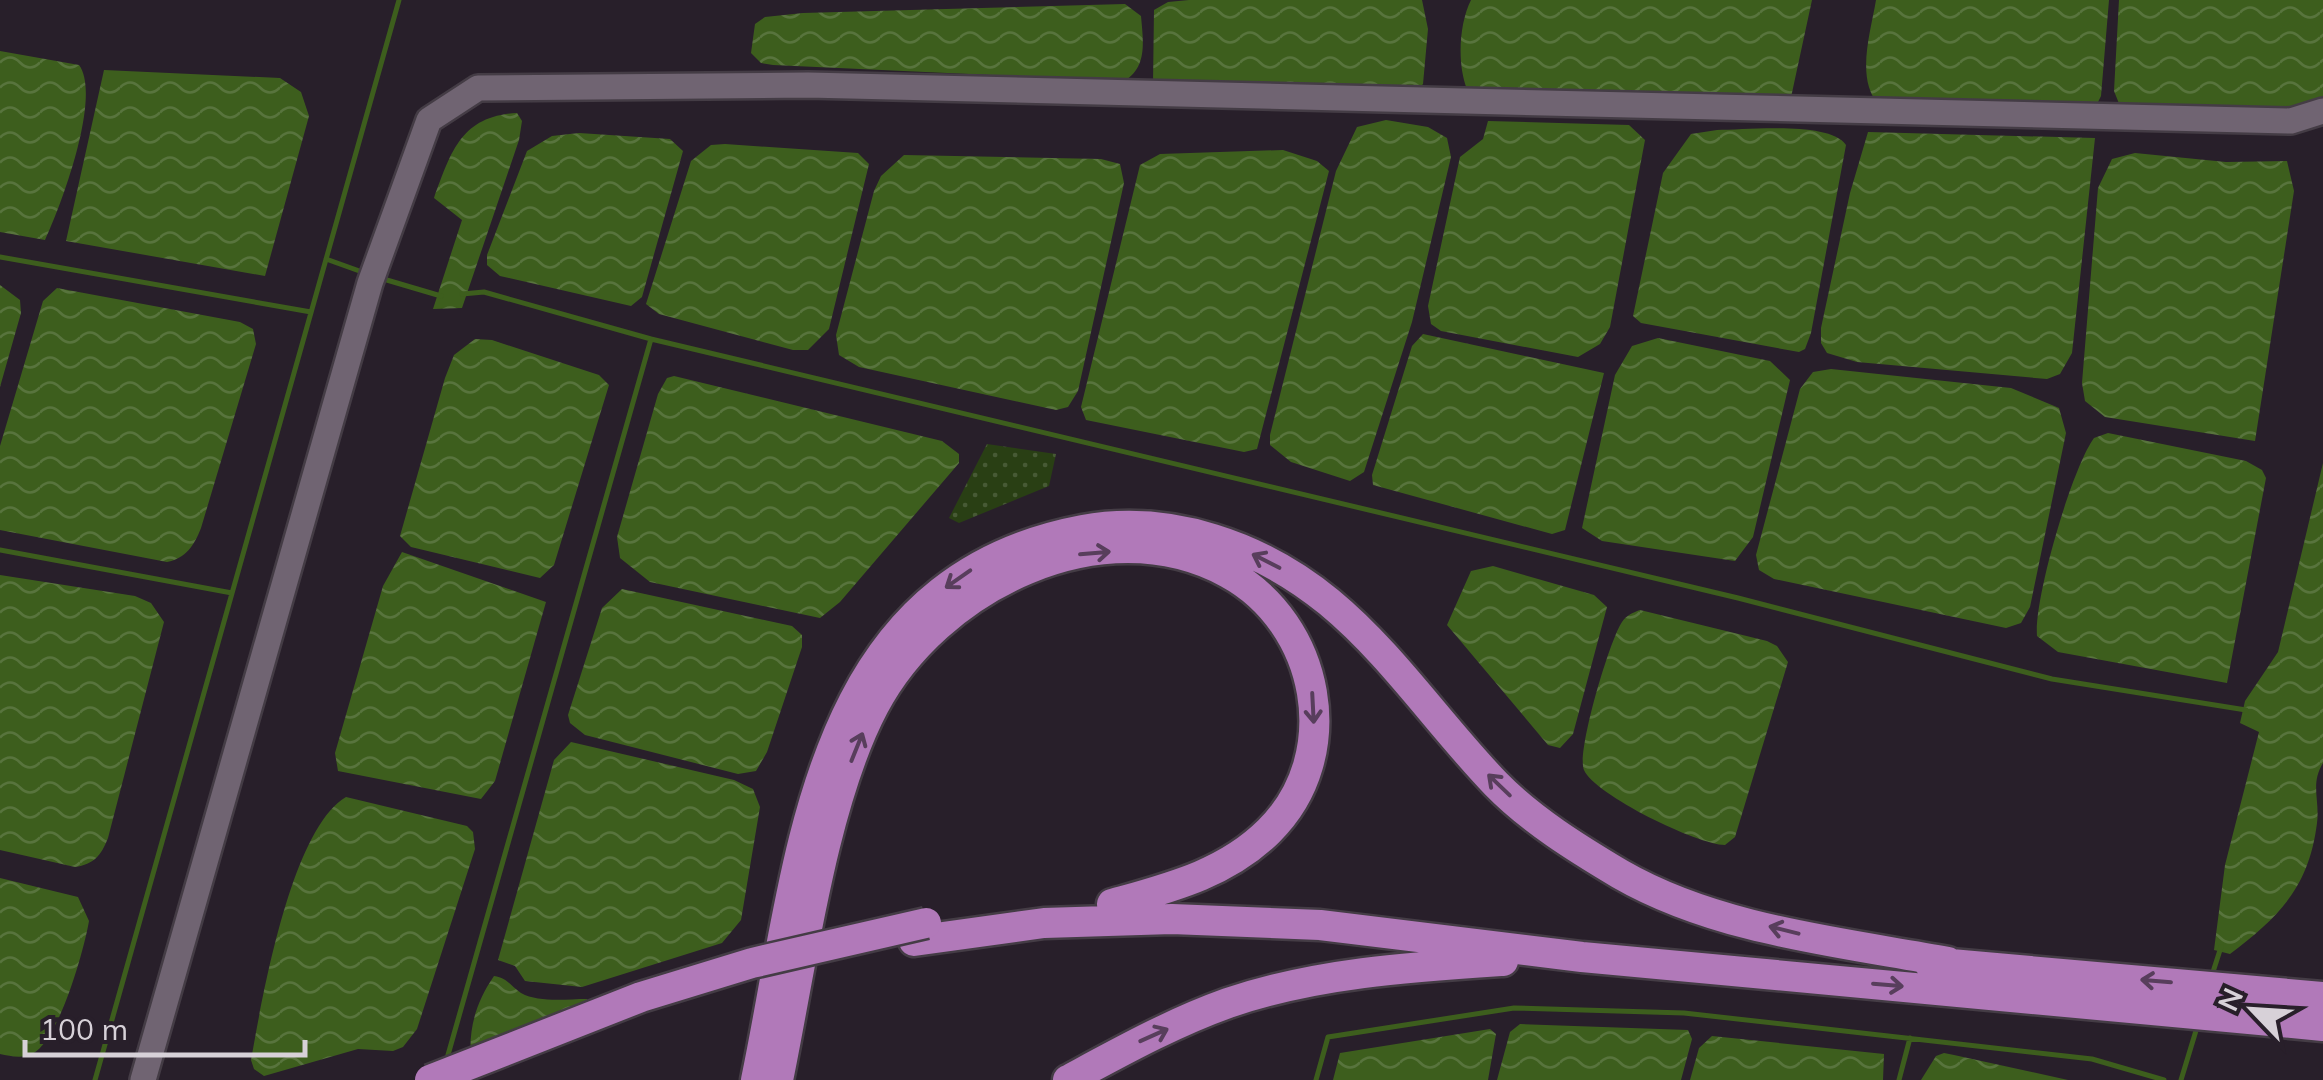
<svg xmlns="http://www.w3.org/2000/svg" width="2323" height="1080" font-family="Mulish,sans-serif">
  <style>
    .grass { fill: url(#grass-dots) }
    .water { fill: url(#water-waves) }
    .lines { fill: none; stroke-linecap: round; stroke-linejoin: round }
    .stream { stroke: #3d5e1d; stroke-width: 5 }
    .minor-casing { stroke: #443c45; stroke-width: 30 }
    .highway-casing { stroke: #443c45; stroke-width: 35 }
    .minor { stroke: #706472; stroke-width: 25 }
    .highway { stroke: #b179b9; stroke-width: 30 }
    .highway-bridge-casing { stroke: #443c45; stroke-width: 35; stroke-linecap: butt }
    .highway-bridge { stroke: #b179b9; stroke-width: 30 }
    .oneway { stroke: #583e5c }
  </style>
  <defs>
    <pattern id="grass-dots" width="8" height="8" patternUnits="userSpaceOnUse" patternTransform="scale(2.5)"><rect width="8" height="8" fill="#293f14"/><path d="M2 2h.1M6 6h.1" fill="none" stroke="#475a35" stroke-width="1.8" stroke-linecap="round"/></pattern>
    <pattern id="water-waves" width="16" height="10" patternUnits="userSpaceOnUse" patternTransform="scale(2.5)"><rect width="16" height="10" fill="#3d5e1d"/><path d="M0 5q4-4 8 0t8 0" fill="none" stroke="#58743d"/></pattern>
  </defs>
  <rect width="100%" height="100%" fill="#281f2a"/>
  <path class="grass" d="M987,444L1056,454L1049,486L959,523L949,518Z"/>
  <path class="water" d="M1189,0H1422L1428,29L1423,84L1417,91L1153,84L1154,10L1168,2Z
    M1471,0H1812L1790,102L1467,89C1457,64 1459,24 1471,0Z
    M1876,0H2109L2101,96L2096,106L1879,105C1855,79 1871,31 1876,0Z
    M2119,0H2323V111H2122L2114,91Z
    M1125,4L1141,16C1143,40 1148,67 1124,81L773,65L761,63L751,53L755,24L765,17L803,13Z
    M0,51L79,65C102,96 61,206 45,240L0,232Z
    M104,70L280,78L301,92L309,116L265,276L66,241Z
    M517,113L522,121L519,140L462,308L433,309L462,220L434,198C451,152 461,116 517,113Z
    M1386,120L1428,127L1447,138L1451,157L1412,322L1364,472L1350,481L1291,462L1270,445V435L1336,171L1357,127Z
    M1488,121L1629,125L1645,140L1610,327L1600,344L1578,357L1441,331L1431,324L1428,306L1460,157L1483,139Z
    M1717,130C1747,130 1830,121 1846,145L1811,333L1805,349L1799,352L1641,323L1633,316L1663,173L1691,134Z
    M1868,132L2095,138L2072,353L2060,374L2047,379L1857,362L1827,353L1821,343V328L1850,193Z
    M579,133L670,139L683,151L642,297L631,306L500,276L487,265V255L527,151L552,136Z
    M725,144L858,153L869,164L829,329L808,350H793L659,314L646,304L691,161L711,145Z
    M1283,150L1317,161L1329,171L1257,449L1244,452L1086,420L1081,407L1140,165L1160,154Z
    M2135,153L2226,162L2287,161L2294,191L2255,441L2105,417L2085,401L2082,383L2098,188L2112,159Z
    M904,155L1101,159L1120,164L1124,183L1078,391L1068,407L1056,410L859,367L839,355L836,335L874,191L881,176Z
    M0,285L20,300L21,313L0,387Z
    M57,288L240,322L253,329L256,344L201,528C194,546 186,558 167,562L0,530V446L43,301Z
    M1423,334L1604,373L1565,530L1552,534L1373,485L1372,475L1412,346Z
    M1658,338L1770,361L1790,380L1753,537L1735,561L1602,541L1582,528L1615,375L1632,346Z
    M475,339L492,340L599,375L609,385L554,565L540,578L411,547L400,536L445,378L454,355Z
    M1831,369L2011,388L2059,408L2066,433L2030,607L2021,623L2006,628L1774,579L1759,570L1756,555L1800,389L1813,372Z
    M674,376L942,441L959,454V463L840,602L820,618L650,582L620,558L617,537L658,394L667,378Z
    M2108,433L2246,461L2262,470L2266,478L2227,683L2058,652L2037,636C2034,598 2072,468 2094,438Z
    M2323,463V763C2310,784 2320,800 2317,823C2309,887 2280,916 2230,954L2214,950L2225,865L2259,732L2240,723L2245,701L2278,652Z
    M402,552L546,602L495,781L481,799L338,771L335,753L383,586Z
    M1493,566L1594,595L1607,607L1573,734L1560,748L1548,745L1447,625L1471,571Z
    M0,575L135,596L151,603L164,622L108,838C101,856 94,864 75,867L0,850Z
    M622,589L792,626L802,635V647L767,752L756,771L738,774L585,735L570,723L568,715L602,608Z
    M1640,610L1767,641L1777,646L1788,662L1735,837L1725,845C1698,845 1595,795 1584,770C1576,753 1610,639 1622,622C1627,615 1632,613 1640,610Z
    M571,742L734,780L753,789L760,807L741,920L722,943L582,987L525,981L515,966L498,960L554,760Z
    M346,797L467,826L473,832L475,849L417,1029L403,1047L393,1051L358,1049L264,1076L254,1069L251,1060C262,999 291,829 346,797Z
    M0,878L78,897L89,921C84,950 59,1041 32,1054C22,1059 10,1056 0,1054Z
    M494,976C508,978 510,986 521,993C539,1003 567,999 587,999L593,1021L472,1069C467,1034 474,1005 494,976Z
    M1520,1024L1688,1030L1692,1039L1681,1080H1497L1510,1032Z
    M1490,1029L1496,1034L1488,1080H1333L1340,1053Z
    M1712,1036L1884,1054L1883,1080H1690L1699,1048Z
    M1944,1053L1954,1055L2068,1080H1921L1936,1056Z"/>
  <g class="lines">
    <path class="stream" d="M0,257L311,312
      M326,259L365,273
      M380,278L441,296
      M462,294L484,292L651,339L1738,598L2052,679L2246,710
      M0,550L232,593
      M2212,975L2221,947
      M446,1062L651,339
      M95,1080L399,0
      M1316,1080L1328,1037L1514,1008L1684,1013L2092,1059L2164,1080
      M1899,1080L1910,1038
      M2181,1080L2198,1024"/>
    <defs>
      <path id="minor" d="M143,1080L370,283L429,120L478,88L808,85L2291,121L2323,111"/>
      <path id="highway" d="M914,941L1044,923L1172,919L1320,925L1582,957L2323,1026
        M1928,962L2323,997
        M756,1080C802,860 812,581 1083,530C1170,514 1261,546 1329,602C1392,654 1439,725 1496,784C1531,820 1578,849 1620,874C1717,930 1840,942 1948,962
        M778,1080C801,969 822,804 874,706C936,588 1101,504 1228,573C1320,623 1346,755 1269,831C1226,874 1169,888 1112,904
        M1068,1080C1120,1052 1172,1023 1228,1003C1316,973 1411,967 1503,961"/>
    </defs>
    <use href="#minor" class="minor-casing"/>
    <use href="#highway" class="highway-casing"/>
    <use href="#minor" class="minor"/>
    <use href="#highway" class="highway"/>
    <defs>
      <path id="highway-bridge" d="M430,1080L641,997L752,963L926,923"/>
    </defs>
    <use href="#highway-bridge" class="highway-bridge-casing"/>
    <use href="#highway-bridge" class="highway-bridge"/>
  </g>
  <defs><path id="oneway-shaft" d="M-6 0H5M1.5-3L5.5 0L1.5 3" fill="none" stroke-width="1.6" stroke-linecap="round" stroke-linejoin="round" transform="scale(2.5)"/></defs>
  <g class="oneway">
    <use href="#oneway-shaft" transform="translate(1095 553) rotate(-5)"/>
    <use href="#oneway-shaft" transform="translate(1266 561) rotate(-153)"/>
    <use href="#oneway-shaft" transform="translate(958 579) rotate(145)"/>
    <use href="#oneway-shaft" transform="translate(1313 708) rotate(87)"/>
    <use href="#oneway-shaft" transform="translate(857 747) rotate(-68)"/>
    <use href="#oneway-shaft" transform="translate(1499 785) rotate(-136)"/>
    <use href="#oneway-shaft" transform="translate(1784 930) rotate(-166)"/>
    <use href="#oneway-shaft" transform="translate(2156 981) rotate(-175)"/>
    <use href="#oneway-shaft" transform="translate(1888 985) rotate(5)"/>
    <use href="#oneway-shaft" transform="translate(1154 1035) rotate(-24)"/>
  </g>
  <g transform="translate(2253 1010) rotate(295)" stroke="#281f2a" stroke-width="8" paint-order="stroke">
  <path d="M0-8L18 38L0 25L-18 38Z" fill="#d7d1d8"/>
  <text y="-15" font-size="28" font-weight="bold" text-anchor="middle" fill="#d7d1d8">N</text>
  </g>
  <path d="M25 1040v15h280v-15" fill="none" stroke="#d7d1d8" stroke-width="5"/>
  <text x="40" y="1040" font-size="30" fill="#d7d1d8" stroke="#281f2a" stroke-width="8" paint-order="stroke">100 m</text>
</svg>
